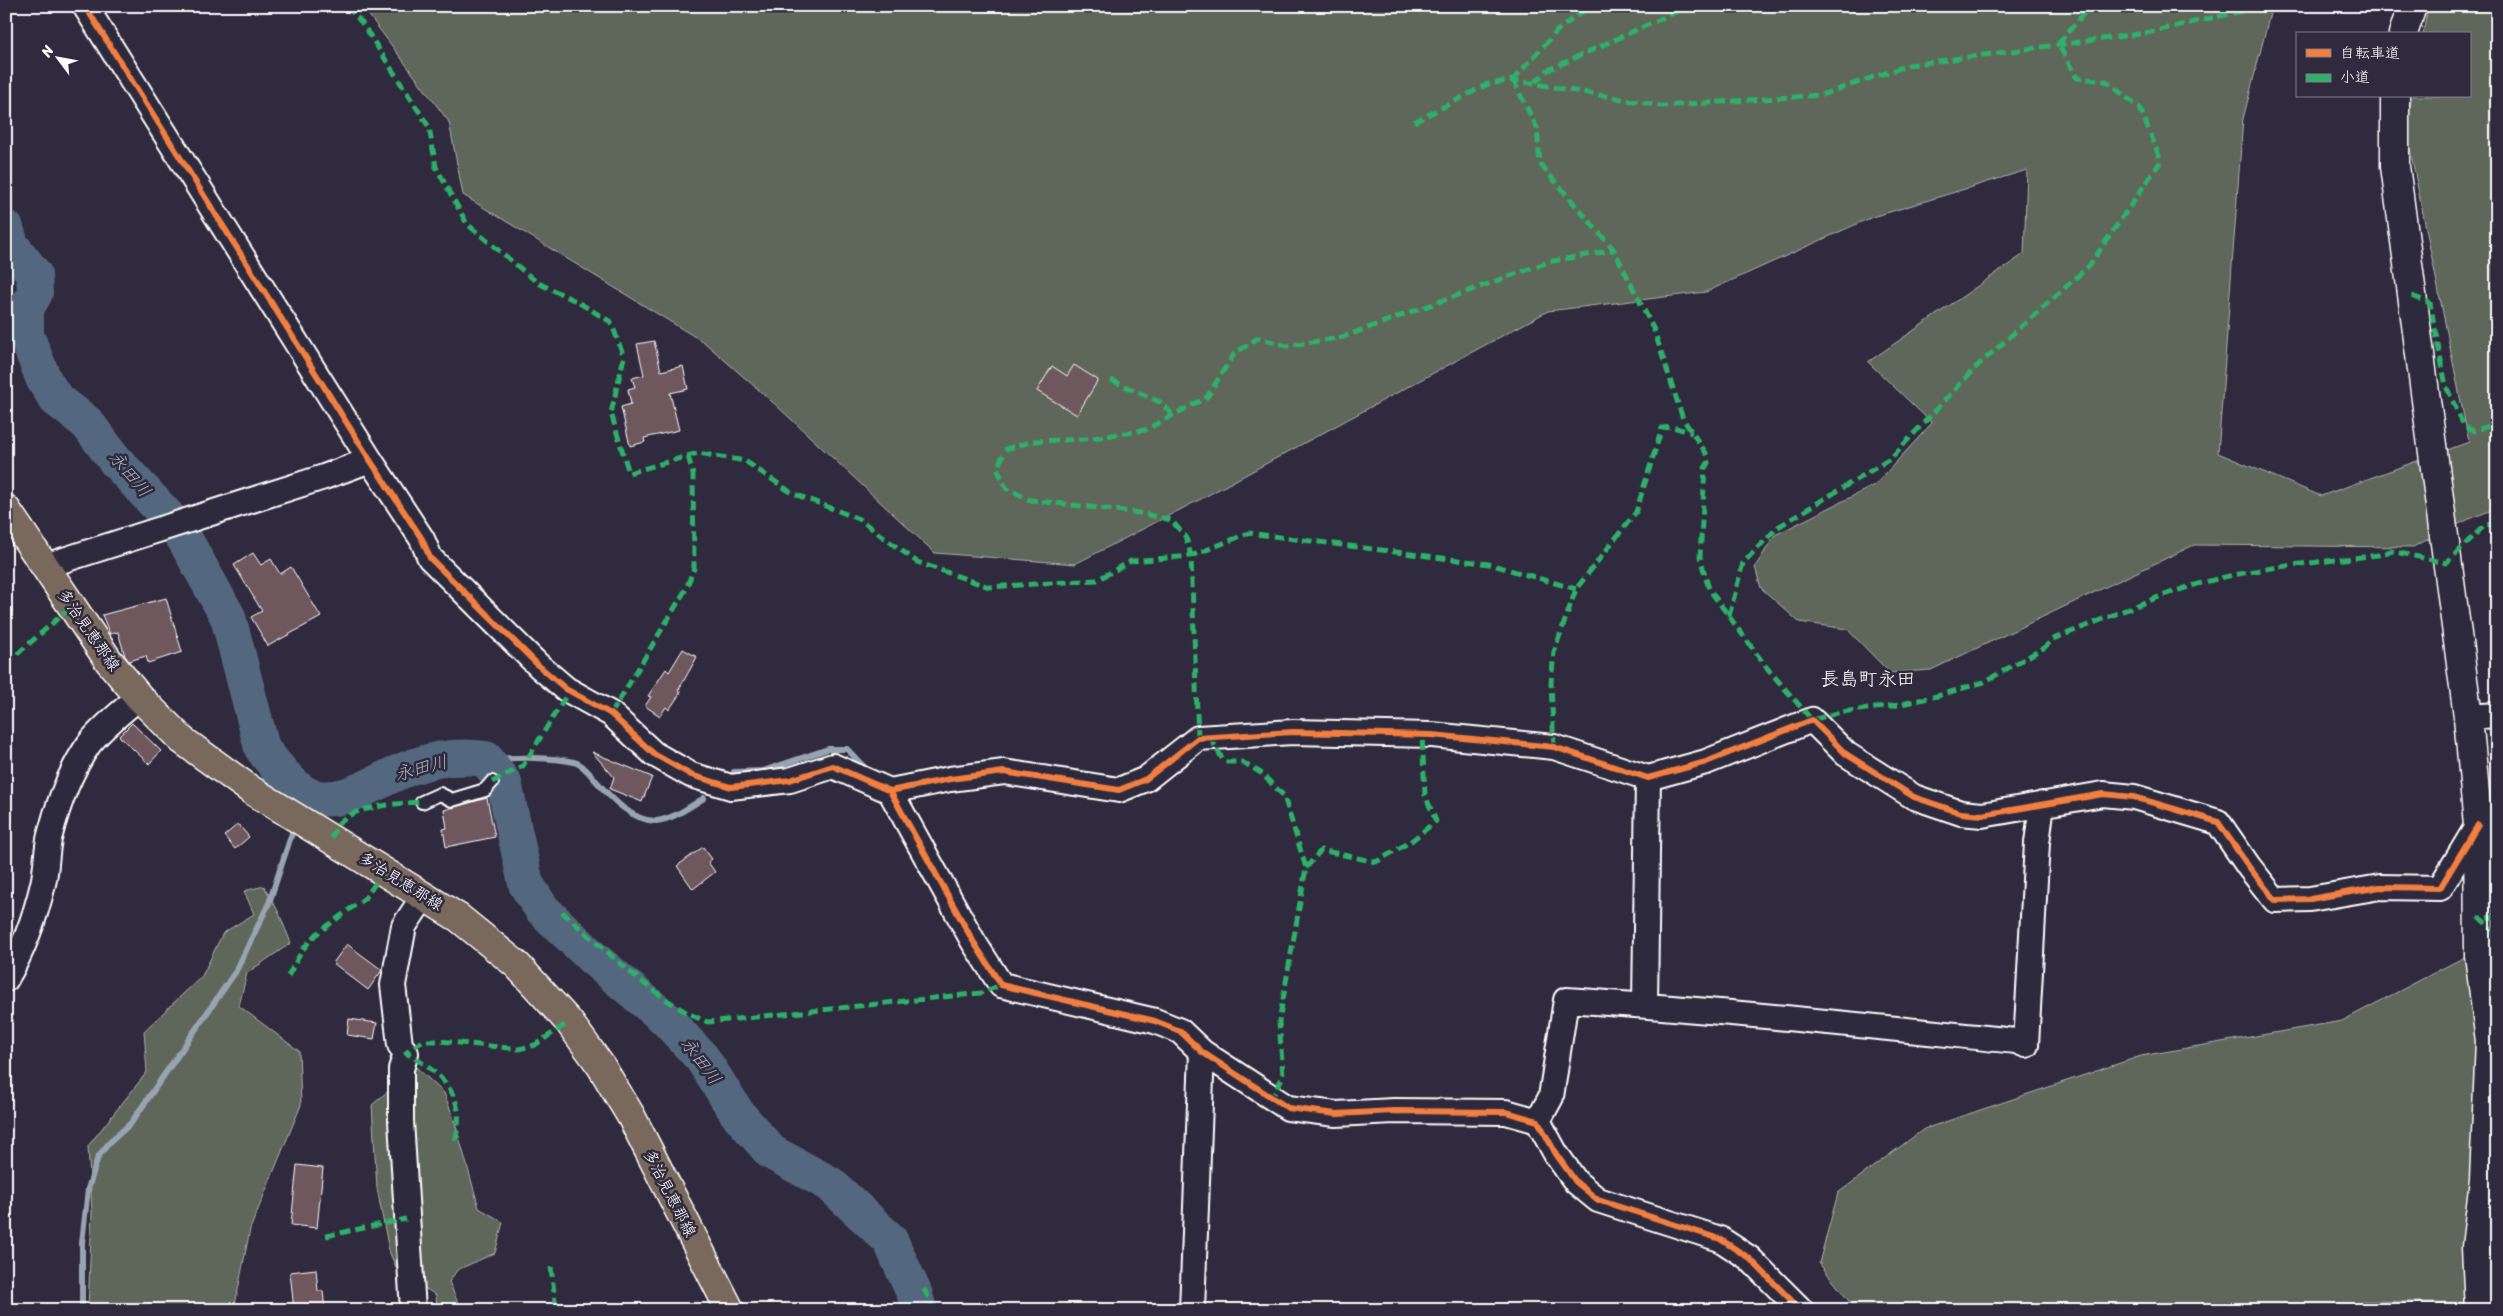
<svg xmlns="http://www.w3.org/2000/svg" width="2503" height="1316" font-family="Sriracha,'Klee One',sans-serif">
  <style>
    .green { fill: #5f665a; stroke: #afb2ac }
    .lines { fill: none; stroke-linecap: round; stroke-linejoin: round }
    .stream { stroke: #98a4b2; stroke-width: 6 }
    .river { stroke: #53677e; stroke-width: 36 }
    .building { fill: #6e595d; stroke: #fff }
    .service-casing { stroke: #fff; stroke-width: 16 }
    .minor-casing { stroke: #fff; stroke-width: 28 }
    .tertiary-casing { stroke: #fff; stroke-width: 31 }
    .primary-casing { stroke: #fff; stroke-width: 31 }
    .service { stroke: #2f2a3d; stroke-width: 12 }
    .minor { stroke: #2f2a3d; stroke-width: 24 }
    .tertiary { stroke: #2f2a3d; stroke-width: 28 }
    .primary { stroke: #78695c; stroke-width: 28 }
    .quiet { stroke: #2db169; stroke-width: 5; stroke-dasharray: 10 5; stroke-linecap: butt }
    .cycleway-casing { stroke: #2f2a3d; stroke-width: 9 }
    .cycleway { stroke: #f27e40; stroke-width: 6 }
    .labels { text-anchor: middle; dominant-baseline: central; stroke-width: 5; stroke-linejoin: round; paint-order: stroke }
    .street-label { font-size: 16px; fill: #fff; stroke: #2f2a3d }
    .water-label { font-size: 18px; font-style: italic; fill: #a9b3be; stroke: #2f2a3d }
    .quarter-label { font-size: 19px; fill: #fff; stroke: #2f2a3d }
  </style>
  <rect width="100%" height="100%" fill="#2f2a3d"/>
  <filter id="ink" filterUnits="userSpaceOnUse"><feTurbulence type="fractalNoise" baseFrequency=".02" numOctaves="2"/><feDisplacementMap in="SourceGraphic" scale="10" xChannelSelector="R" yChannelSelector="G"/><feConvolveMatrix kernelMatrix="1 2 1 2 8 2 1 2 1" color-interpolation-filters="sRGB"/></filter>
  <g filter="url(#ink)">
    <path class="green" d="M362,6H2272L2243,119L2218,453L2321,496L2469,442L2406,129L2412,96H2469V34H2423L2428,6H2497V508L2467,520L2413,547L2194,545L1931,670L1890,673L1847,629L1799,622L1761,588L1755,567L1775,535L1875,485L1932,423L1868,362L2024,254L2027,170L1870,218L1706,292L1548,311L1199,500L1075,564L935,553L778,407L705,343L463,195L449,122Z
      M264,886L278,911L291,943L247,973L239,1006L299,1051L301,1105L250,1229L234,1310H88L92,1211L88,1146L147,1072L144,1031L202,976L223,933L254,914L244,891Z
      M2497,940V1310H2491L2490,1303L2362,1301L2356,1310H1856L1819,1263L1838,1193L1924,1129L2141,1056L2342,1021Z
      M416,1067L444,1093L454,1119L479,1208L503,1222L495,1253L457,1270L449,1282L461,1310H437L436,1295L398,1272L389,1251L377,1188L372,1105Z"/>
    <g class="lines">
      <path class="stream" d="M486,759C511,758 550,756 574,762C583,764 591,775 597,782C611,798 632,821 656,821C672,820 691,806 704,798
        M734,772L763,771L828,749H847L869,772
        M299,812L306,793
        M82,1310V1243L88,1189L98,1157L108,1144L131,1123L236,971L269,903L295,824"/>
      <path class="river" d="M6,228L11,245L34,274L35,293L26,309V335L44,380L56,399L87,423L115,460L167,516L184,538L228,617L262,748C272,762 294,790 310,796C345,808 383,775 415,766C438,758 463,756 486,759L504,783L526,884L542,909L593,958L667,1020L702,1058L737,1113L771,1152L830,1184L890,1240L915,1295L919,1310"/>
    </g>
    <path class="building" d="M654,341L661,371L683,366L688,389L670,393L679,430L644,438L645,442L630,446L621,407L631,404L628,389L635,387L632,378L644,375L637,344Z
      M1074,365L1098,380L1077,415L1037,391L1052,366L1067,376Z
      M253,553L261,565L271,559L280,574L291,567L321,617L268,646L251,617L262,611L234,565Z
      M166,598L182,652L148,663L146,656L129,661L125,656L118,632L110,634L102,615Z
      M683,649L697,657L678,691L681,692L669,710L666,707L660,716L645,706L651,697L648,696L666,669L669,672Z
      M132,723L161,751L149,764L119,736Z
      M592,752L652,777L642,802L610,789L614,777Z
      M487,798L495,837L446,847L443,829L447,828L444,810Z
      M238,824L249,837L235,849L224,836Z
      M703,847L712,859L708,862L715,872L693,889L677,866Z
      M347,944L382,970L368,990L333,963Z
      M349,1019L377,1023L374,1039L347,1035Z
      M297,1165L323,1168L317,1228L291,1225Z
      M316,1269L318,1291H323L325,1310H294L290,1272Z"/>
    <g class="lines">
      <defs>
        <path id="service" d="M422,802L440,794L452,800L485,790L492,782"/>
        <path id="minor" d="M85,6L370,460L422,539L430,558L539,666L566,689L611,714L654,754L691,775L731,787L790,780L833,766L890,791L973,941L1001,985L1155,1021L1180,1031L1202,1052L1288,1108L1336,1114L1394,1111L1506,1112L1538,1121L1556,1154L1576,1182L1598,1200L1720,1239L1749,1258L1801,1310
          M45,566L324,477L370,460
          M2468,717L2497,715
          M890,791L950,779L1004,772L1119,790L1146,779L1198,738L1293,732L1432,735L1554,747L1648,778L1706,762L1812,720L1846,754L1914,797L1961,813L1982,815L2103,794L2134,797L2218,822L2249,867L2275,900L2310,899L2380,887L2440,888L2478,825
          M6,979C24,949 35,918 43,884C47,868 46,850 50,835C58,804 71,770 89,744C103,726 122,712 139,697
          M1645,1005L1648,778
          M1538,1121L1551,1097L1566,1000C1717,1010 1867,1026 2016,1041L2026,1045L2037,843L2042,804
          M413,1310L401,1121V1069L406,1053L400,1045L393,985L404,926L424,896
          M1192,1310L1202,1052"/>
        <path id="tertiary" d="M2403,34L2412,6
          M2395,96V166L2468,717L2478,825L2479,955L2490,1041L2484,1180L2476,1247L2479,1310"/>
        <path id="primary" d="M6,509L109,661L139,697L182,740L251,790L459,918L517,965L569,1022L601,1066L631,1116L730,1310"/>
      </defs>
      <use href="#service" class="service-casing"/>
      <use href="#minor" class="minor-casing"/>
      <use href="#tertiary" class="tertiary-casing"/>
      <use href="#primary" class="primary-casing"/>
      <use href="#service" class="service"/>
      <use href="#minor" class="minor"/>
      <use href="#tertiary" class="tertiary"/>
      <use href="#primary" class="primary"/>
      <path class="quiet" d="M347,6L362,23L429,127L436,167L467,224L538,283L576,301L611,322L624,357L611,413L629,473L698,453L745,461L792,493L859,519L917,562L989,587L1097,580L1131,561L1191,556L1249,533L1489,564L1576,589
        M1513,80L1537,128L1540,164L1614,250L1654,330L1683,419L1706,453L1708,463L1705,468L1700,557L1709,589L1767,668L1812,720L1841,712L1893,706L1937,696L1984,682L2045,647L2053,639C2106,619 2158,594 2213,580C2266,566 2323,562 2378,555L2391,551L2446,563L2485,525L2497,524
        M1513,80L1558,30L1590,6
        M1535,82L1548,70L1689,6
        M1414,122L1488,84L1513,80L1662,106L1821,95L1909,65L2146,33L2264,6
        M2412,296L2430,303L2446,386L2464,426L2473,431L2497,423
        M1111,380L1160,402L1173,415
        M1729,616L1743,563L1778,527L1890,459L1975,368L2089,266L2161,161L2140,108L2106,81L2077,78L2058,44L2090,6
        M6,664L73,605
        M611,714L686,589L694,568L693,474L688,456
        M1210,737L1224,762H1242L1261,773L1284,796L1306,868L1279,1022L1283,1076L1272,1098
        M1198,738L1191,556L1186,537L1171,520L1140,513L1030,500L1006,488L997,468L1006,449L1034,441L1086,439L1145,430L1207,397L1234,354L1258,338L1287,346L1343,337L1548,262L1614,250
        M1554,747L1551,683L1554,652L1576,589L1636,512L1662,428L1673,427L1692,433
        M492,782L523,766L569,691
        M331,838C334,833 337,825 341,821C357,806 401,803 422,802
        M1306,868L1321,850L1376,862L1410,842L1436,821L1425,795L1422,735
        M562,912C602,946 660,1005 708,1022L981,993L1001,985
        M2497,917L2480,918L2497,933
        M288,976L303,949L315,935L365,898L384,871
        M455,1140C468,1097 442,1073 406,1053L422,1041H439L519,1049L535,1045L569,1022
        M326,1236L406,1219
        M551,1267L556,1310
        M924,1289L934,1310"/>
      <defs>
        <path id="cycleway" d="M85,6L370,460L422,539L430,558L539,666L566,689L611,714L654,754L691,775L731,787L790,780L833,766L890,791L973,941L1001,985L1155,1021L1180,1031L1202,1052L1288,1108L1336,1114L1394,1111L1506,1112L1538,1121L1556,1154L1576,1182L1598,1200L1720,1239L1749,1258L1801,1310
          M890,791L950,779L1004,772L1119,790L1146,779L1198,738L1293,732L1432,735L1554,747L1648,778L1706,762L1812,720L1846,754L1914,797L1961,813L1982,815L2103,794L2134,797L2218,822L2249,867L2275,900L2310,899L2380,887L2440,888L2478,825"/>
      </defs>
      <use href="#cycleway" class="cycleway-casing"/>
      <use href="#cycleway" class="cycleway"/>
    </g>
  </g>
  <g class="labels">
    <g class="street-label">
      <text transform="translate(89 630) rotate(55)">多治見恵那線</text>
      <text transform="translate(401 881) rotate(32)">多治見恵那線</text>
      <text transform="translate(670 1193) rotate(63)">多治見恵那線</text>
    </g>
    <g class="water-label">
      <text transform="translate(130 474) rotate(50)">永田川</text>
      <text transform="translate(421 768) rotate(-15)">永田川</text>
      <text transform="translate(701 1061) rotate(53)">永田川</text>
    </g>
    <g class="quarter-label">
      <text x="1868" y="678">長島町永田</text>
    </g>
  </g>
  <rect width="2503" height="1316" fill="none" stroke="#2f2a3d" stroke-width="25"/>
  <rect x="12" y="12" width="2478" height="1291" fill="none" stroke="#fff" stroke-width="2" filter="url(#ink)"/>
  <rect x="2296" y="32" width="175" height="65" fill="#2f2a3d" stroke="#827f8b"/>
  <rect x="2306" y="49" width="25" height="8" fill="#f27e40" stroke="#827f8b"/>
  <text x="2340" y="58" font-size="15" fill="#ffffff">自転車道</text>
  <rect x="2306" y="74" width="25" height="8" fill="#2db169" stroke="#827f8b"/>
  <text x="2340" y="82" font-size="15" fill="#ffffff">小道</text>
  <g transform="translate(58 58) rotate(302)" stroke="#2f2a3d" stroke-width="4" paint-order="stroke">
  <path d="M0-4L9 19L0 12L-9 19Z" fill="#ffffff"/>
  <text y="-8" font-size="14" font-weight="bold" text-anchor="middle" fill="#ffffff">N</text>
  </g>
</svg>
